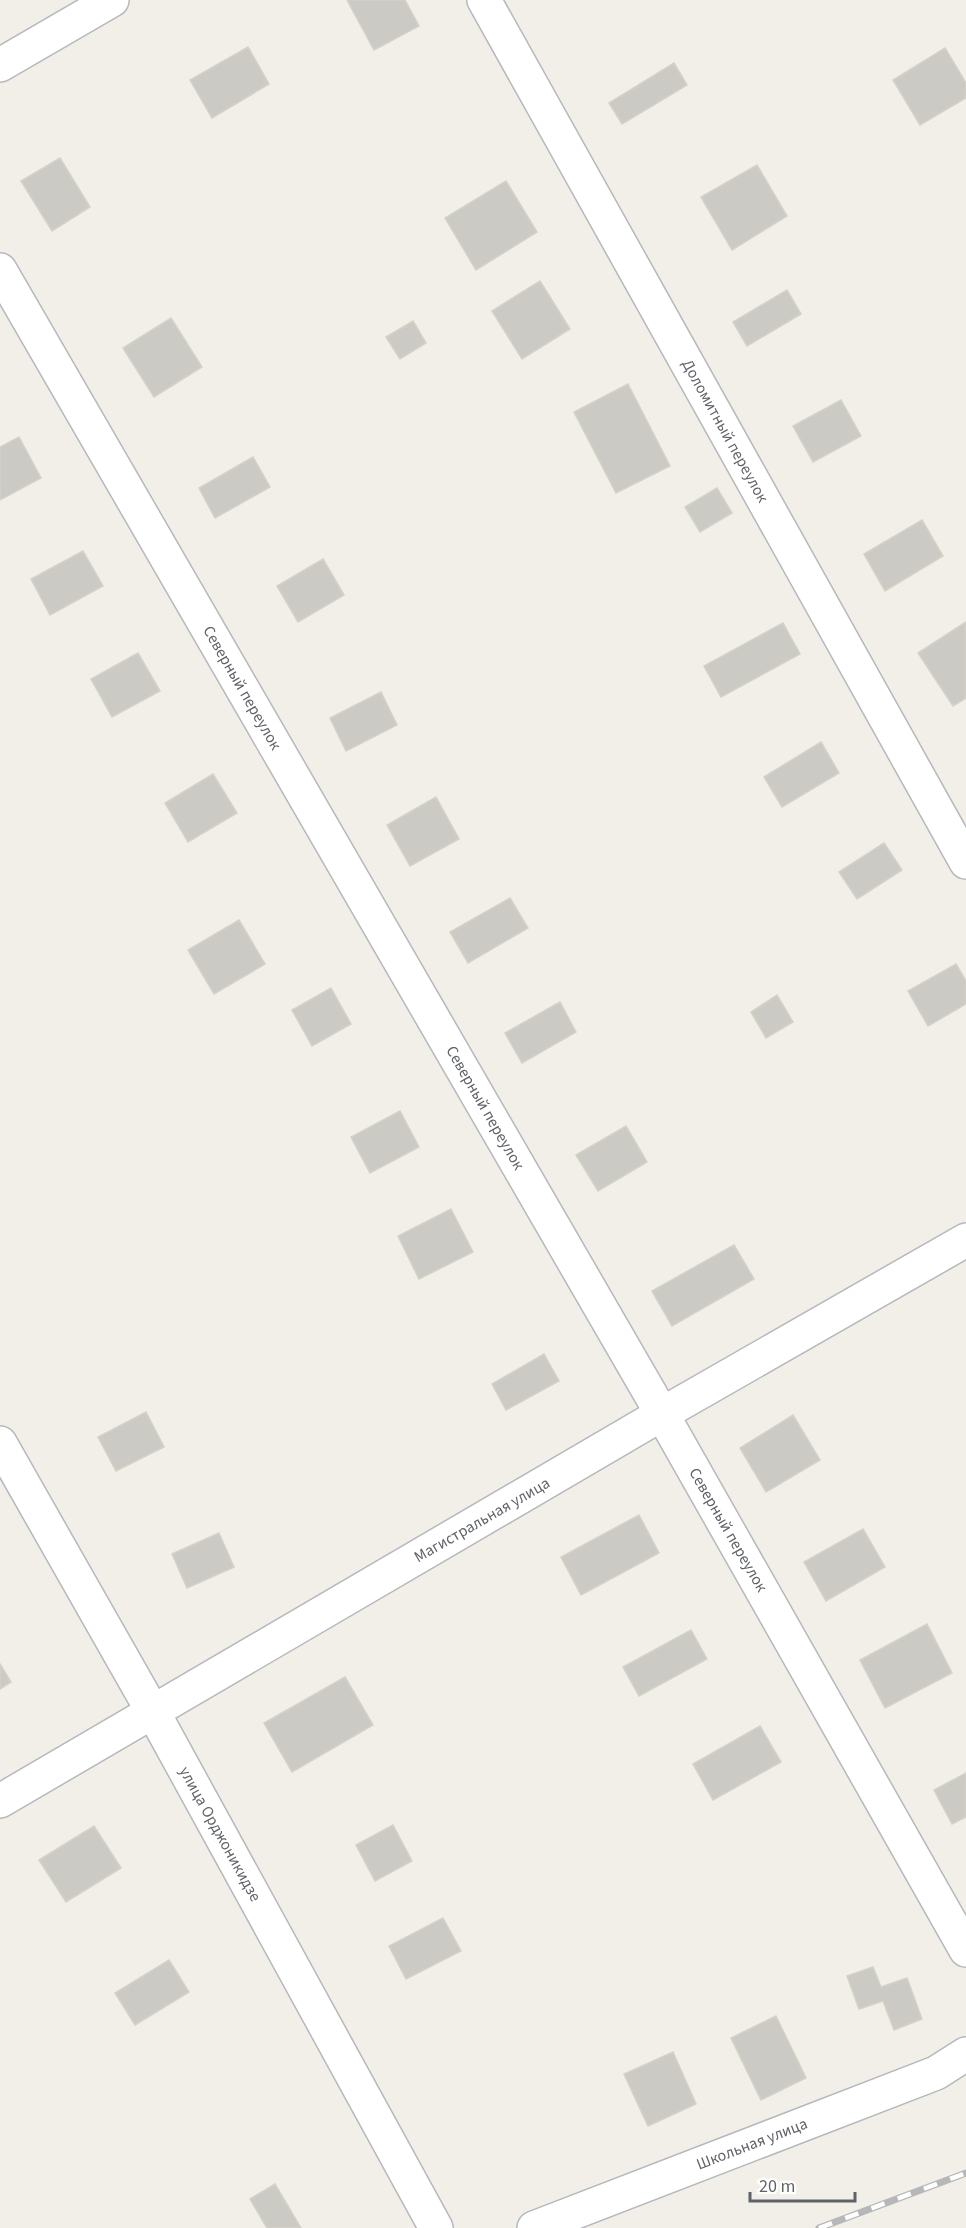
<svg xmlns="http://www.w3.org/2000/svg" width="966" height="2228" font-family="'Source Sans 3',sans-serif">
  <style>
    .building { fill: #cccac5; stroke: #d6d1c6; stroke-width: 1.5 }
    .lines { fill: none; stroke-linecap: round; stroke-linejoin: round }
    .street-casing { stroke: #b5b8bc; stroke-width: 36 }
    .street { stroke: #fff; stroke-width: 33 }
    .rail-casing { stroke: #b6b7b8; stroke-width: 7 }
    .rail { stroke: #fff; stroke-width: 4.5; stroke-dasharray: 14; stroke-linecap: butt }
    .labels { text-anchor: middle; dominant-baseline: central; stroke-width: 6; stroke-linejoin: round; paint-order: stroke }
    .street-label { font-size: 16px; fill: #5f6368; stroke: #fff }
  </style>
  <rect width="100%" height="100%" fill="#f1efe8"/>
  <path class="building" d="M347,0H405L419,26L374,50Z
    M248,47L269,84L212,118L190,80Z
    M945,48L966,83V98L920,125L893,80Z
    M674,63L687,85L622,124L609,103Z
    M60,158L90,207L52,231L21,181Z
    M757,165L787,216L732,250L701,197Z
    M506,181L537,232L476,270L445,218Z
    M540,281L570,329L522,359L492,311Z
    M787,290L801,314L747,346L733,322Z
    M171,318L202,367L154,397L123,348Z
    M413,321L426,343L400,359L386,337Z
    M628,384L670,466L616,493L574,412Z
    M841,400L861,436L813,462L793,426Z
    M19,437L41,478L0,500V447Z
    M253,457L270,487L215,518L199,488Z
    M717,488L732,513L700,532L685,507Z
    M922,520L943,556L885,591L864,554Z
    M83,551L103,586L50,615L31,579Z
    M323,559L344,595L298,622L277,586Z
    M966,622V698L953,706L918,653Z
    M783,623L800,654L721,697L704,666Z
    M138,653L160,691L112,717L91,679Z
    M381,692L397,725L346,751L330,718Z
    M821,742L839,773L782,807L764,777Z
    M213,774L237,813L188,842L165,803Z
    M436,797L459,839L410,866L387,825Z
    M884,843L902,870L857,899L839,872Z
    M510,898L528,928L468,963L450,932Z
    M239,920L265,964L214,994L188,950Z
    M956,964L966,981V1004L928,1026L908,991Z
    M331,988L351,1024L312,1046L292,1010Z
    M777,995L793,1022L766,1038L751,1012Z
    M560,1002L576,1032L522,1063L505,1033Z
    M400,1111L419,1147L370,1173L351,1137Z
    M626,1126L647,1162L598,1191L576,1155Z
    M451,1209L473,1252L419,1279L398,1236Z
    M734,1245L754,1279L672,1326L652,1291Z
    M544,1354L559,1381L506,1410L492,1384Z
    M146,1412L164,1447L116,1471L98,1437Z
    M793,1415L820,1460L766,1492L740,1448Z
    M639,1515L659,1553L581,1595L561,1557Z
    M863,1529L885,1567L826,1601L804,1562Z
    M219,1533L234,1567L187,1588L172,1554Z
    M927,1624L952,1673L885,1708L860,1660Z
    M691,1630L707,1659L639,1696L623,1667Z
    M0,1664L11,1682L0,1689Z
    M345,1677L373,1725L292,1772L264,1723Z
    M760,1726L781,1762L713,1800L693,1764Z
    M966,1773V1817L952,1824L934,1790Z
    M393,1825L412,1861L375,1881L356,1845Z
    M94,1826L121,1868L66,1902L39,1860Z
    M443,1918L461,1951L406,1979L389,1946Z
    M169,1960L189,1992L135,2025L115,1993Z
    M873,1967L881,1987L907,1978L922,2019L894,2030L883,2001L859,2009L847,1976Z
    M776,2016L806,2078L761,2100L731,2038Z
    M673,2052L696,2104L648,2126L624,2074Z
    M275,2184L301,2228H267L250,2199Z"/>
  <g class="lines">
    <defs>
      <path id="street" d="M484,0L966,862
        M0,65L112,0
        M0,270L662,1414L966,1950
        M0,1443L153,1712L436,2228
        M0,1801L662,1414L966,1240
        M534,2228L936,2073L966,2054"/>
    </defs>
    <use href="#street" class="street-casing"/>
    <use href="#street" class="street"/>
    <defs>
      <path id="rail" d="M819,2228L966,2173"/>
    </defs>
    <use href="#rail" class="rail-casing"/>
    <use href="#rail" class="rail"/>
  </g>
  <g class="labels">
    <g class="street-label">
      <text transform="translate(725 431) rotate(61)">Доломитный переулок</text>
      <text transform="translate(242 688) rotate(60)">Северный переулок</text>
      <text transform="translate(485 1108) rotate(60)">Северный переулок</text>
      <text transform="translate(482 1520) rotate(-30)">Магистральная улица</text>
      <text transform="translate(728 1530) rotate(60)">Северный переулок</text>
      <text transform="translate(220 1834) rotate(61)">улица Орджоникидзе</text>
      <text transform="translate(752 2144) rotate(-21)">Школьная улица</text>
    </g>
  </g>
  <path d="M750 2192v9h105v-9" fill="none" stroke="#5f6368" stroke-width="3"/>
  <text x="759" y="2192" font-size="18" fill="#5f6368" stroke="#ffffff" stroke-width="4.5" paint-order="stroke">20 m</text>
</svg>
